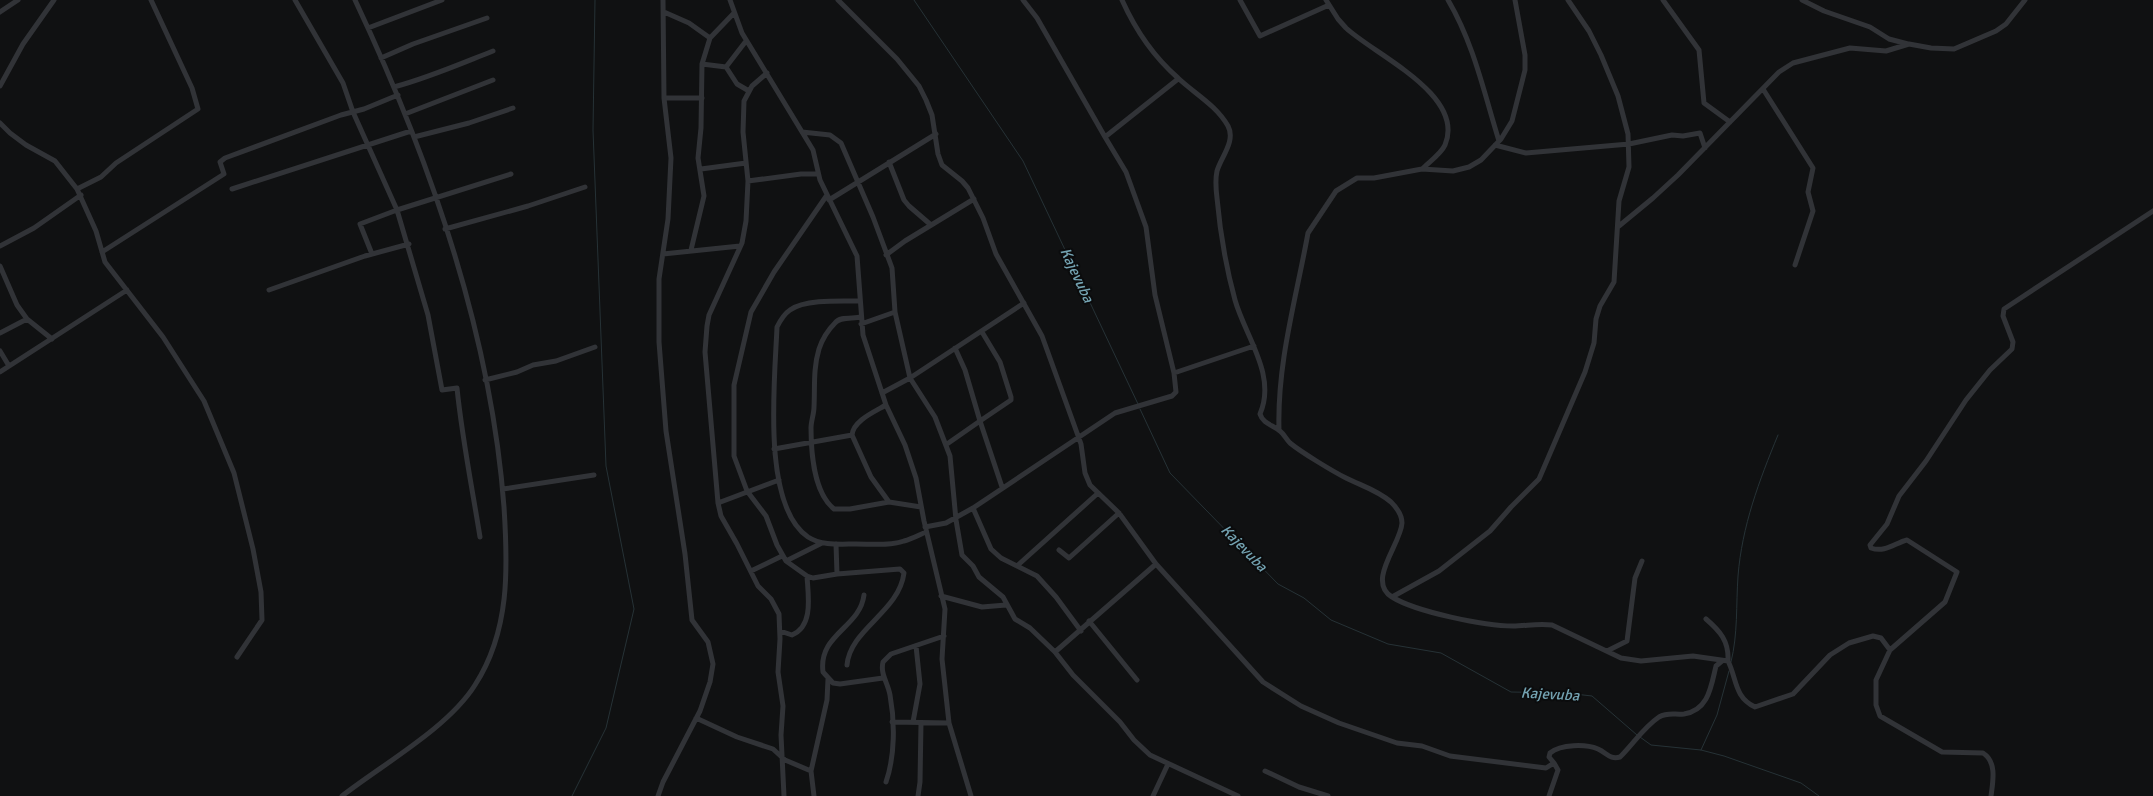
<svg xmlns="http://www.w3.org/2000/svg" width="2153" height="796" font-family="Signika,sans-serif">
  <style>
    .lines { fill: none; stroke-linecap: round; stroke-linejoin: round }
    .stream { stroke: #263236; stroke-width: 1 }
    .minor { stroke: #313337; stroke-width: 5 }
    .labels { text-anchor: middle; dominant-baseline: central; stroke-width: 4; stroke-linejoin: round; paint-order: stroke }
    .water-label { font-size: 15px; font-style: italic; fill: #74a3b2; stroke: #0b0c0d }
  </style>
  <rect width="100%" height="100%" fill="#101112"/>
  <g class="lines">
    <path class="stream" d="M914,0L1023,161L1138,404
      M1140,409L1170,473L1278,584L1304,598L1331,620L1388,644L1441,653L1511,692L1566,693L1592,696L1637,735
      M1731,662C1738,634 1736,605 1738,576C1742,526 1759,481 1778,435
      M1640,737L1651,745L1701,750L1724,756L1801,783L1819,796
      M1701,750L1717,715L1729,671
      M572,796L606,728L634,609L606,466L593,130L595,0"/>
    <path class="minor" d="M295,0L343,83L353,112L397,210L360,224L372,254
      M730,0L742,33L813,150L820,180L857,256L863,335L886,405L905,445L916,478L924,521L945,609L942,659L949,723L971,796
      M838,0L897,59L919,86L926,100L932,115L938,154L942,165L962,181L968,188L983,218L996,254L1042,336L1081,444L1085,473L1090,485L1119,513L1156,564L1263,682L1301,706L1339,723L1397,743L1422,746L1450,756L1546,768L1554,763L1549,757L1550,753C1561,744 1586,744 1598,749C1607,753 1610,760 1620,757C1633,744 1644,727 1659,717C1668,712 1675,715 1684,714C1709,710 1711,686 1716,666L1722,661
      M1023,0L1037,18L1105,137L1178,79
      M1122,0C1135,29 1154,57 1178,78C1195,94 1216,105 1228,126C1236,141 1221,157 1217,171C1215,180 1216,190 1217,198C1220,232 1226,267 1235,300C1245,336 1277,375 1260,414C1263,424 1273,425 1280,431C1284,434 1286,439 1290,443C1301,452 1332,471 1346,478C1362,486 1377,490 1391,502C1396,507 1402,515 1402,523C1401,544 1366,581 1392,597C1416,612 1485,626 1513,626C1526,626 1538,623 1552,625L1621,658L1641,661L1693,656L1728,661C1737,679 1734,697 1755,707L1793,694L1830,655L1849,643L1873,636L1881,638L1890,650
      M1240,0L1260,36L1329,5
      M1326,0L1338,19L1346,28C1375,55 1466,95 1445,145C1441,154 1429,162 1422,169
      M1448,0C1474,44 1484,93 1499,141
      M1663,0L1699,50L1704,103L1730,122
      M1802,0L1824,11L1870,27L1889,39L1908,44
      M0,12L18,0
      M664,12L689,23L710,38
      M368,28L442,0
      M746,41L726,67L737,84L749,91
      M381,58L413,44L487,18
      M702,64L726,67
      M767,73L752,86L744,101L743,132L748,181L746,221L742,243L709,315L707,326L705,352L718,503L721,516L737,544L758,586L771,599L779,614L780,639L778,672L783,706L781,735L784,796
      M0,86L23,44L54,0
      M394,87C428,78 460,64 493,51
      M1763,89L1813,168L1808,192L1813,211L1795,265
      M664,98H702
      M405,114L493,80
      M0,123L10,133L26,145L55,161L77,189L96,231L105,262L163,337L204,401L234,473L253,549L261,592L262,620L237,657
      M802,132L830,135L841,143L873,217L892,268L895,312L910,378L935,417L950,456L956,520L962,555L973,566L979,577L1003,597L1015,619L1030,628L1055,652L1073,675L1120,722L1134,740L1150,755L1238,796
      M414,137L469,123L513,108
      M1105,137L1126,172L1146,227L1155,295L1174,373
      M1495,145L1526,153L1629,144L1672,135L1683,136L1700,133L1705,148
      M889,162L904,200L909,206L931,225
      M701,169L746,163
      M748,181L801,174H818
      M77,189L101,177L116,163L198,109L192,88L151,0
      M232,189L411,131
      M827,195L774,272L751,312L734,385V456L747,491L766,516L777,545L786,561L807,576L813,578L837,574L836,544
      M829,200L936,134
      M1619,226L1653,198L1678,175L1779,72L1793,63L1850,48L1886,51L1909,44L1931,48L1954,49L1996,31L2006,24L2025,0
      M445,229L528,206L585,187
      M0,246L34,228L81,195
      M691,250L704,196L698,158L701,128L702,64L710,38L734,13
      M102,252L224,174L220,162L225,158L341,115L364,109L398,95
      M663,254L740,246
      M886,255L905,241L974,199
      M0,266L17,305L27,319L52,339
      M269,290L365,256L409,244
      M860,301C841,301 805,299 790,310C784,314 780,321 777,327C775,378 761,505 808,537C822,546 840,544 856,544C871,544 889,546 904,541C912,539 919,535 926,532
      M861,317C853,319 840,316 835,323C828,330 822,340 819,349C813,369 815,387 814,407C814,414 811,421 811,428C811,452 814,493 834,509H850L889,502L921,507
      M861,324L895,312
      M982,332L1000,362L1011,397V400L980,421L1002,487
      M0,333L27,319
      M0,351L9,366
      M0,372L127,290
      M485,380L517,372L533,365L556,361L595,347
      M882,393L910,378L1024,303
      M886,405C874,412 853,421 852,435L871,477L889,502
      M1279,430C1277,363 1296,299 1308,233L1336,191L1357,178H1374L1422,169L1453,171L1469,167L1481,160L1501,139L1512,121L1525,70V55L1515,0
      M947,444L980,421L965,370L955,348
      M774,449L852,435
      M503,489L594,475
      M718,503L779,480
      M973,508L991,549L1001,558L1037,576L1056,597L1081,631
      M925,527L946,523L973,508L1115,413L1172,396L1176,392L1174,373L1254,346
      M480,537C472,487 462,438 457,388L442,390L428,315L397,210L511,174
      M1059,550L1069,558L1119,513
      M786,561L822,543
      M1018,565L1097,494
      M751,571L782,556
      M837,574L900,569L904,573C899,612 850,629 847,665
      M864,595C860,628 818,634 823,672L833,683L840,684L883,678
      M941,596L982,607L1006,605
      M1392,597L1439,571L1490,531L1511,507L1539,479L1585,372L1594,343L1596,319L1600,306L1614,282L1619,201L1629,167L1628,134L1618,96L1601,55L1589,31L1568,0
      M1706,619C1720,631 1729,641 1728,661
      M1089,621L1137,680
      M780,631L792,635C814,626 808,595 807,576
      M1607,651L1627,641L1635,578L1642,561
      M1055,652L1156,564
      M696,718L737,737L773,749L785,760L811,771
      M892,722L949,723
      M913,722L920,684L916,646
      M1265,771L1299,787L1328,796
      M886,782C895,756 895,722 890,695C888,683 880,674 883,662L891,654L944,636
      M342,796C383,764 448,728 475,685C510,631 508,568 504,507C491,333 429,157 355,0
      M658,796L663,782L700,711L710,682L713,664L708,642L692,620L685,554L666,431L659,342V279L668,219L671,158L664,98L663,0
      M814,796L811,771L827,700L828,679
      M918,796L920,782L921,723
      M1153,796L1168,764
      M1549,796L1558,770L1554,763
      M1991,796C1993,781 1997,762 1983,753L1942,752L1880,716L1876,705V680L1890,650L1945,602L1957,572L1907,540C1895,543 1885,553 1871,548L1870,545L1887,524L1899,496L1926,461L1966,400L1990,370L2012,349L2013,342L2003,316L2004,309L2153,211"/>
  </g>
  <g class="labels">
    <g class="water-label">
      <text transform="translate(1077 275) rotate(65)">Kajevuba</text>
      <text transform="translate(1244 548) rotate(46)">Kajevuba</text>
      <text transform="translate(1550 694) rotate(3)">Kajevuba</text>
    </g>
  </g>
</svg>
